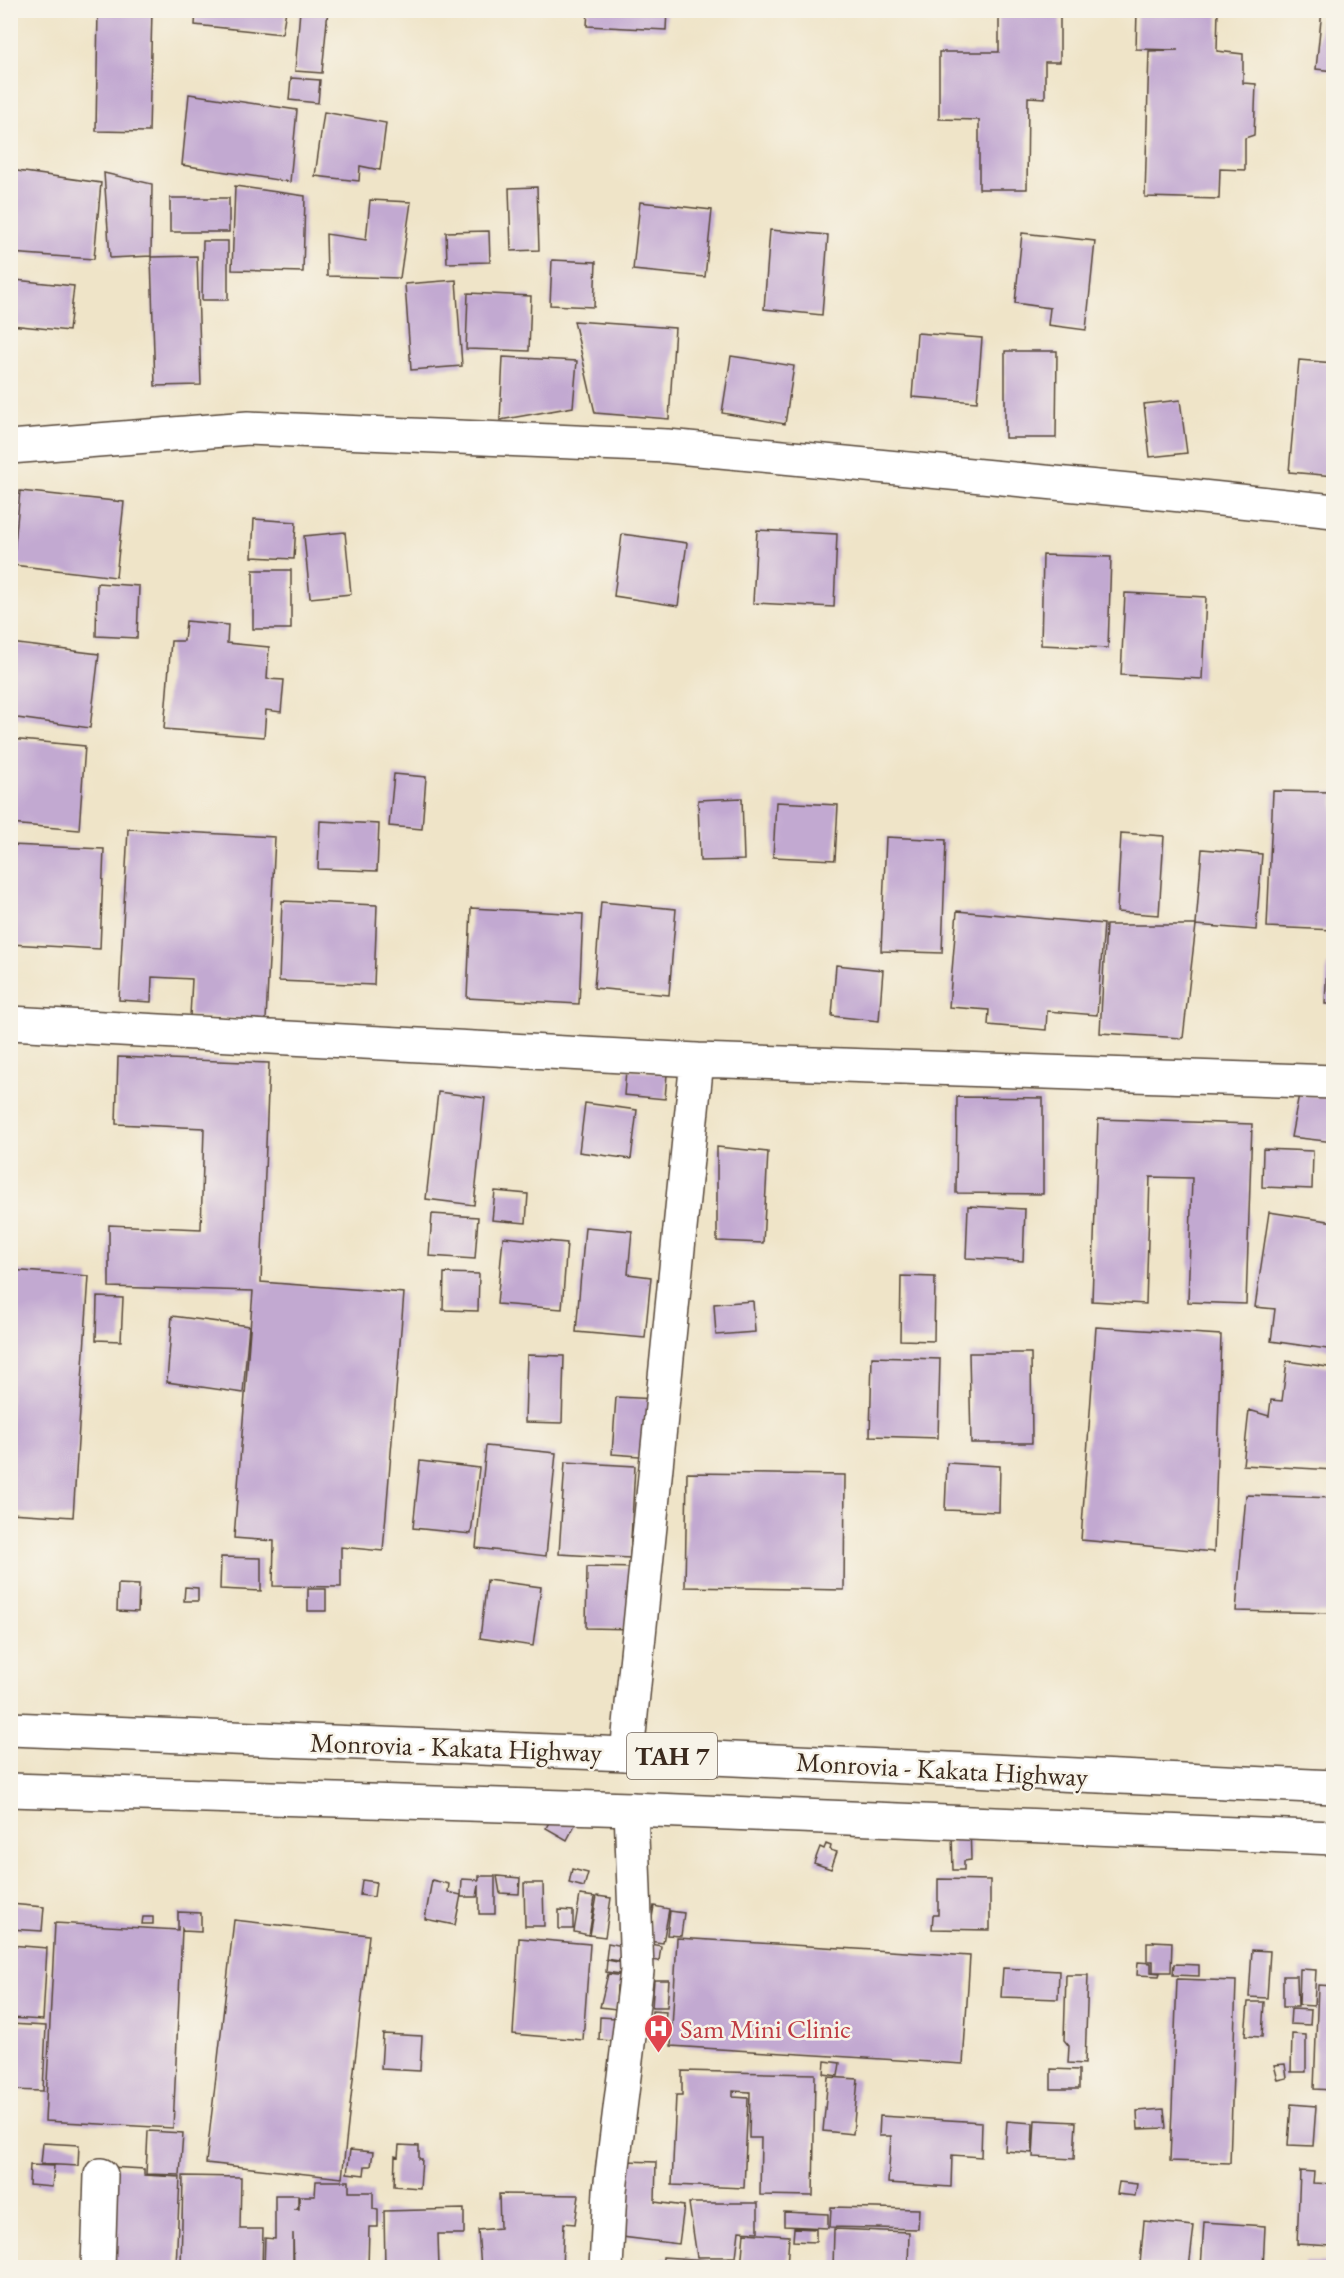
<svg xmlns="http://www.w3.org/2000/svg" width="1344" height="2278" font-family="'EB Garamond',serif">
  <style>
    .building { fill: #c2a9d1 }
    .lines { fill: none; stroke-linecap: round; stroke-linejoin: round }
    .minor-casing { stroke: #564638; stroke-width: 36 }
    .highway-casing { stroke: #564638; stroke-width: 36 }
    .minor { stroke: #fff; stroke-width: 33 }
    .highway { stroke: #fff; stroke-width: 33 }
    .labels { text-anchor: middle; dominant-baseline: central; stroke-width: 5; stroke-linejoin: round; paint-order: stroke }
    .shield { fill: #f7f3e8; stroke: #73665b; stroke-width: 1.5 }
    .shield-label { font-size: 26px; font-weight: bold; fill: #3b2a1e }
    .street-label { font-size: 27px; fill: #3b2a1e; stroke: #f7f3e8 }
    .health-label { font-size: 27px; fill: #be3a42; stroke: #f7f3e8; text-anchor: start }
  </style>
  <rect width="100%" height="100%" fill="#f7f3e8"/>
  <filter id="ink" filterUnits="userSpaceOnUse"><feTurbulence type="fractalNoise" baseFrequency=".0167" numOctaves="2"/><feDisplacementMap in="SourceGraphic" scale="12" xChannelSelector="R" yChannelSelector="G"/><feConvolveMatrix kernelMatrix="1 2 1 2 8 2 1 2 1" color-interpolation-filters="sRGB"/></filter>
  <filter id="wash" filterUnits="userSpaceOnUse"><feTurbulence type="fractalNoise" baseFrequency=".008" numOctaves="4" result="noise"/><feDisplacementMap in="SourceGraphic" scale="24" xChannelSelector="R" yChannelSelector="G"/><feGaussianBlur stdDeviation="1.35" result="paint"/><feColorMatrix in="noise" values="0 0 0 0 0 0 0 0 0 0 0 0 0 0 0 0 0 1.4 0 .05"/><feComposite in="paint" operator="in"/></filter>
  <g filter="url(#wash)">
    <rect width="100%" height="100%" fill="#efe4c8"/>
    <g id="blocks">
      <path class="building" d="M98,10H152L149,132L96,131Z
        M196,10H286L282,34L195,25Z
        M300,10H328L322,73L295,71Z
        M588,10H667L666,30L587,26Z
        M999,10H1060V62H1045V98L1028,97L1027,189H979V120L939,119V52H999Z
        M1137,10H1218L1217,51L1243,54V83L1256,84L1254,135L1245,138V170L1220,169L1219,199L1145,197L1149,51L1178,50L1136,49Z
        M1322,10H1334V71L1316,69Z
        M291,78L320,80L318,103L289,100Z
        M189,94L297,110L290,182L182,165Z
        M324,112L386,123L380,170L360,166L359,181L315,176Z
        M10,170L101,183L94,259L10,253Z
        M104,173L152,184L151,256L110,258Z
        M235,186L305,196L303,272L232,270Z
        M537,187L539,250L511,251L509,188Z
        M170,198H229V232H170Z
        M370,200L411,202L400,278L327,276L326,234L366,240Z
        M640,202L712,210L705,277L633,270Z
        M770,230L828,235L822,315L764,309Z
        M489,231L490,262L447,263L446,232Z
        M1022,233L1095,241L1086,330L1048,325L1050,308L1015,303Z
        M203,241H228V300H202Z
        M197,256L201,385L155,386L151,257Z
        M552,260L596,262L594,307L550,305Z
        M15,280L74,286L69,331L11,325Z
        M456,280L462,366L411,370L405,284Z
        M468,293L531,296L529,351L466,349Z
        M574,321L675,328L669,419L595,413Z
        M917,333L982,338L977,402L912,397Z
        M1005,351H1057L1056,438H1005Z
        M731,356L794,366L785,424L722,413Z
        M503,357L577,361L573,407L500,420Z
        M1299,360L1334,363V476L1289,472Z
        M1180,400L1187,453L1150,457L1144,404Z
        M20,491L124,502L116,577L13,565Z
        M254,519L296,522L294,559L252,557Z
        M757,530L837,534L834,607L753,603Z
        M345,532L351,594L310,598L304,536Z
        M622,534L687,543L678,606L614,596Z
        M1043,555L1111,557L1108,648L1041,645Z
        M253,570H291V629H253Z
        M97,583L139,586L137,638L96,636Z
        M1125,593L1206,597L1202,679L1121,675Z
        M186,621L228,625L227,643L269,647L267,679L284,680L281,712L266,710L264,737L164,729L171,641H184Z
        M10,643L99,654L90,728L10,717Z
        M10,739L85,746L79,830L10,824Z
        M394,774L426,777L422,829L389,826Z
        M1273,791L1334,792V930L1267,927Z
        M742,798L744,860L700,861L698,800Z
        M776,802L838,805L835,860L773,857Z
        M320,821L379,824L377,871L318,869Z
        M128,829L275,837L266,1020L190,1016L192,979L152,977L151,1002L119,1000Z
        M1121,833L1164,836L1159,915L1117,912Z
        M886,837L946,840L942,953L881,951Z
        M10,845L104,849L100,949L10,944Z
        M1202,849L1262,854L1256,930L1196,925Z
        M282,901L377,905L374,985L279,981Z
        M601,902L676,909L669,995L594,988Z
        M471,908L583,914L579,1004L467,998Z
        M957,911L1104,924L1097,1015L1047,1011L1046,1030L988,1025L989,1010L949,1007Z
        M1106,925H1196L1183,1038L1100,1033Z
        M836,965L883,970L879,1021L832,1016Z
        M1327,965L1334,966V1004H1325Z
        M118,1057L269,1063L261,1282L404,1293L383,1551L341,1547V1587L273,1586L274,1541L234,1538L253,1291L109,1287V1225L201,1229L204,1128L116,1124Z
        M626,1070L667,1074L665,1099L624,1095Z
        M438,1092L485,1098L474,1205L426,1199Z
        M1299,1094L1334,1099V1142L1291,1137Z
        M957,1097L1043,1098V1194L956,1193Z
        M585,1103L637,1110L631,1159L579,1152Z
        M1098,1119L1252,1124L1246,1304L1188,1302L1192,1178L1150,1177L1146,1304L1092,1301Z
        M717,1147L768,1152L763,1243L717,1241Z
        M1263,1149L1313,1151L1312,1189L1262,1187Z
        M495,1191L528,1194L526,1223L492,1220Z
        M968,1206L1025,1209L1023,1261L966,1258Z
        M1269,1212L1334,1222V1350L1271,1341L1275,1309L1255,1307Z
        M432,1214L478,1217L475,1259L429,1256Z
        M585,1227L632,1231L628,1274L651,1277L645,1338L576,1332Z
        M503,1237L567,1243L562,1309L497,1304Z
        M10,1270L89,1276L73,1517L10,1513Z
        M444,1273L479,1274L478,1311L443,1310Z
        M901,1276L935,1277L934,1341L900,1340Z
        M97,1297L123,1298L121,1341L96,1340Z
        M753,1301L755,1332L716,1335L714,1304Z
        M172,1316L249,1326L243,1393L167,1382Z
        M1096,1327L1221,1335L1214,1552L1081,1540Z
        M969,1353H1031L1032,1443H971Z
        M527,1355L564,1356L562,1423L525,1422Z
        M872,1357L940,1359L938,1438L870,1436Z
        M1287,1361L1334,1368V1470L1243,1465L1249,1410L1269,1416L1271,1400L1282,1401Z
        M616,1397L657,1399L653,1457L612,1454Z
        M486,1446L556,1453L546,1556L476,1548Z
        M420,1461L479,1468L471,1534L413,1528Z
        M565,1462L635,1466L630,1558L559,1554Z
        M947,1463L1000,1466L999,1512L945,1510Z
        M687,1473L845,1475L844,1590L685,1587Z
        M1246,1495L1334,1498V1613L1236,1611Z
        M221,1557L261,1558V1591L220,1589Z
        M587,1567L638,1568L636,1629L586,1628Z
        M487,1580L541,1587L533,1646L480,1638Z
        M118,1584L139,1585L138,1612L117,1611Z
        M185,1587L198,1588V1601H184Z
        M308,1589H326V1611H308Z
        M556,1810L577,1821L567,1840L546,1828Z
        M970,1824L971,1860L964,1861V1870H953L952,1834Z
        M826,1844L831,1846L830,1850L837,1852L831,1869L814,1863L820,1847L824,1849Z
        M572,1869L588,1873L584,1887L569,1883Z
        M479,1876H495V1914H479V1885L477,1897H461L462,1879L479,1880Z
        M497,1876L520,1878L519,1894L500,1893Z
        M938,1879L990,1880V1930L932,1929L933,1915H938Z
        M362,1880L376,1882L374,1897L360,1895Z
        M432,1880L449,1884L448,1892L461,1895L455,1925L425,1919Z
        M524,1883H543L544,1926H525Z
        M580,1895L595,1897L589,1935L574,1932Z
        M597,1896L611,1898L605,1937L590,1935Z
        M10,1904L44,1907L42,1931L10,1929Z
        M654,1906L669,1909L663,1943L648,1941Z
        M559,1910L573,1911V1929H559Z
        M670,1911L684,1913L681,1936L667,1935Z
        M178,1912L201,1913V1932L183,1931L182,1929L173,2128L45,2121L55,1923L178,1930Z
        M143,1917H153V1924H142Z
        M234,1920L369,1935L342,2178L206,2163Z
        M519,1938L590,1944L583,2040L513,2034Z
        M677,1938L970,1956L963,2064L671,2046Z
        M1153,1941L1172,1942L1171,1972H1153V1961H1147V1943H1154Z
        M608,1943L628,1947L626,1962L606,1959Z
        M646,1943L661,1946L659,1961L643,1959Z
        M10,1945L47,1948L43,2020L10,2018Z
        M1252,1950L1270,1951L1267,1998L1249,1997Z
        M607,1960L623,1963L621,1974L606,1972Z
        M1138,1962L1151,1963V1972L1160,1973L1159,1976L1137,1975Z
        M1174,1964L1199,1965V1976L1173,1975Z
        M1003,1968L1059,1971L1058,1999L1001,1997Z
        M1300,1969L1316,1970L1314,2006L1299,2005Z
        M608,1974L624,1976L623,1987L617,1986L616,2009L600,2007Z
        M1066,1975H1088L1085,2064L1068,2063L1069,2046L1064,2040Z
        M1283,1976H1297L1298,2007H1283Z
        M1177,1979L1236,1981L1230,2163L1170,2161Z
        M654,1980H669L667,2007H652Z
        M1318,1985L1334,1986V2090L1314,2089Z
        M1248,2002H1264L1262,2037L1245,2036Z
        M1291,2009L1311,2010L1310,2025L1290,2024Z
        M652,2011L666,2012L663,2041L650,2040Z
        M600,2017L616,2018L614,2041L599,2040Z
        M10,2024L46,2026L43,2091L10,2090Z
        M383,2034L422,2036L420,2071L381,2069Z
        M1292,2034L1306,2035V2072H1291Z
        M825,2061L840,2063L838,2076L824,2074Z
        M1285,2064L1287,2078L1278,2080L1274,2065Z
        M1051,2069L1079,2070V2089H1051Z
        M682,2071L815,2074L813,2196L760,2195L761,2138H749L750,2092L733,2091V2097L748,2098L744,2188L672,2185L676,2095H682Z
        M828,2077L858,2079L853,2134L823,2131Z
        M1291,2104L1316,2106L1313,2146L1288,2145Z
        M1164,2109L1166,2128L1138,2129L1137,2111Z
        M880,2116L982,2122L981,2157L952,2155L951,2187L888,2183L891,2136H879Z
        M1035,2120L1076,2122L1074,2159L1033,2157Z
        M1007,2121L1033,2123L1032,2153L1005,2151Z
        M148,2131L183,2133L180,2175L146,2174Z
        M43,2143L79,2145L78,2166L41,2164Z
        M399,2145L419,2146V2159H422L420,2188L394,2186L395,2156L398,2157Z
        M350,2150L373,2152L371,2166H365L364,2175L347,2173Z
        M625,2161L656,2162L655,2202L684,2206L679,2244L622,2237Z
        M30,2165L54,2166L52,2187L29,2185Z
        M110,2167L144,2169V2175L180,2177L176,2268H106Z
        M1300,2171L1314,2172L1313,2183L1334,2184L1332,2246L1297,2244Z
        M183,2176L241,2177L240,2229H263L262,2268H181Z
        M316,2181H349V2192H373V2209L378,2210V2227H369L368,2268H294L293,2233V2267L264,2268L265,2238L275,2239V2195H298V2208L294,2209H299V2196H315Z
        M1119,2182L1137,2184L1135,2196L1117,2194Z
        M499,2194L579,2195L575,2224L564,2223L562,2268H481L478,2230L500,2228Z
        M689,2203H758V2232L739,2231L736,2257H697Z
        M831,2207L919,2209L918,2229L830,2227Z
        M464,2209V2234H438L439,2268H385L384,2211Z
        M784,2212L828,2214V2228L784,2226Z
        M1144,2221L1194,2226L1189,2268L1140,2264Z
        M1204,2222L1265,2226L1263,2268H1201Z
        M794,2228L816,2229V2242L793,2241Z
        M834,2229L909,2232L908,2268H833Z
        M744,2233L789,2236L787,2268H741Z
        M663,2257L738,2262V2268H662Z
        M1304,2262H1334V2268H1304Z"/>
    </g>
  </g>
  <g filter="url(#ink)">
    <use href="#blocks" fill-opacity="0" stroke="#564638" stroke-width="1.5"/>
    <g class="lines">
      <defs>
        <path id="minor" d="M10,447L248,428L667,446L1192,496L1334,511
          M10,1023L697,1060L1334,1082
          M627,1754L697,1060
          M98,2268L101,2175
          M606,2268L610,2190L637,1971L631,1809"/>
        <path id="highway" d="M10,1729L627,1754L1334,1787
          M10,1790L631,1809L1334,1838"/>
      </defs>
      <use href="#minor" class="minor-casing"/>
      <use href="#highway" class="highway-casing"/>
      <use href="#minor" class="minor"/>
      <use href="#highway" class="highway"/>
    </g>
  </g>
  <defs>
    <symbol id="hospital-pin" viewBox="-11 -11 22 30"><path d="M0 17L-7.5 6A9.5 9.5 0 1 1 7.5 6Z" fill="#e0444e" stroke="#f7f3e8"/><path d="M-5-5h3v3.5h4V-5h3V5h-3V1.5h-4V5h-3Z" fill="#fff"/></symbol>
  </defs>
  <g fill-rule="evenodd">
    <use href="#hospital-pin" x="642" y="2012" width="33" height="45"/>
  </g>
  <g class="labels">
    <rect class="shield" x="627" y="1733" width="90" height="46" rx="4.5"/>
    <g class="shield-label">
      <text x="672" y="1756">TAH 7</text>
    </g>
    <g class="street-label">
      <text transform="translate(456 1747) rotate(2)">Monrovia - Kakata Highway</text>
      <text transform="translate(942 1769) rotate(3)">Monrovia - Kakata Highway</text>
    </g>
    <g class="health-label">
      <text x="680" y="2028">Sam Mini Clinic</text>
    </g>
  </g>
  <rect width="1344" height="2278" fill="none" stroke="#f7f3e8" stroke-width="36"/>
</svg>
